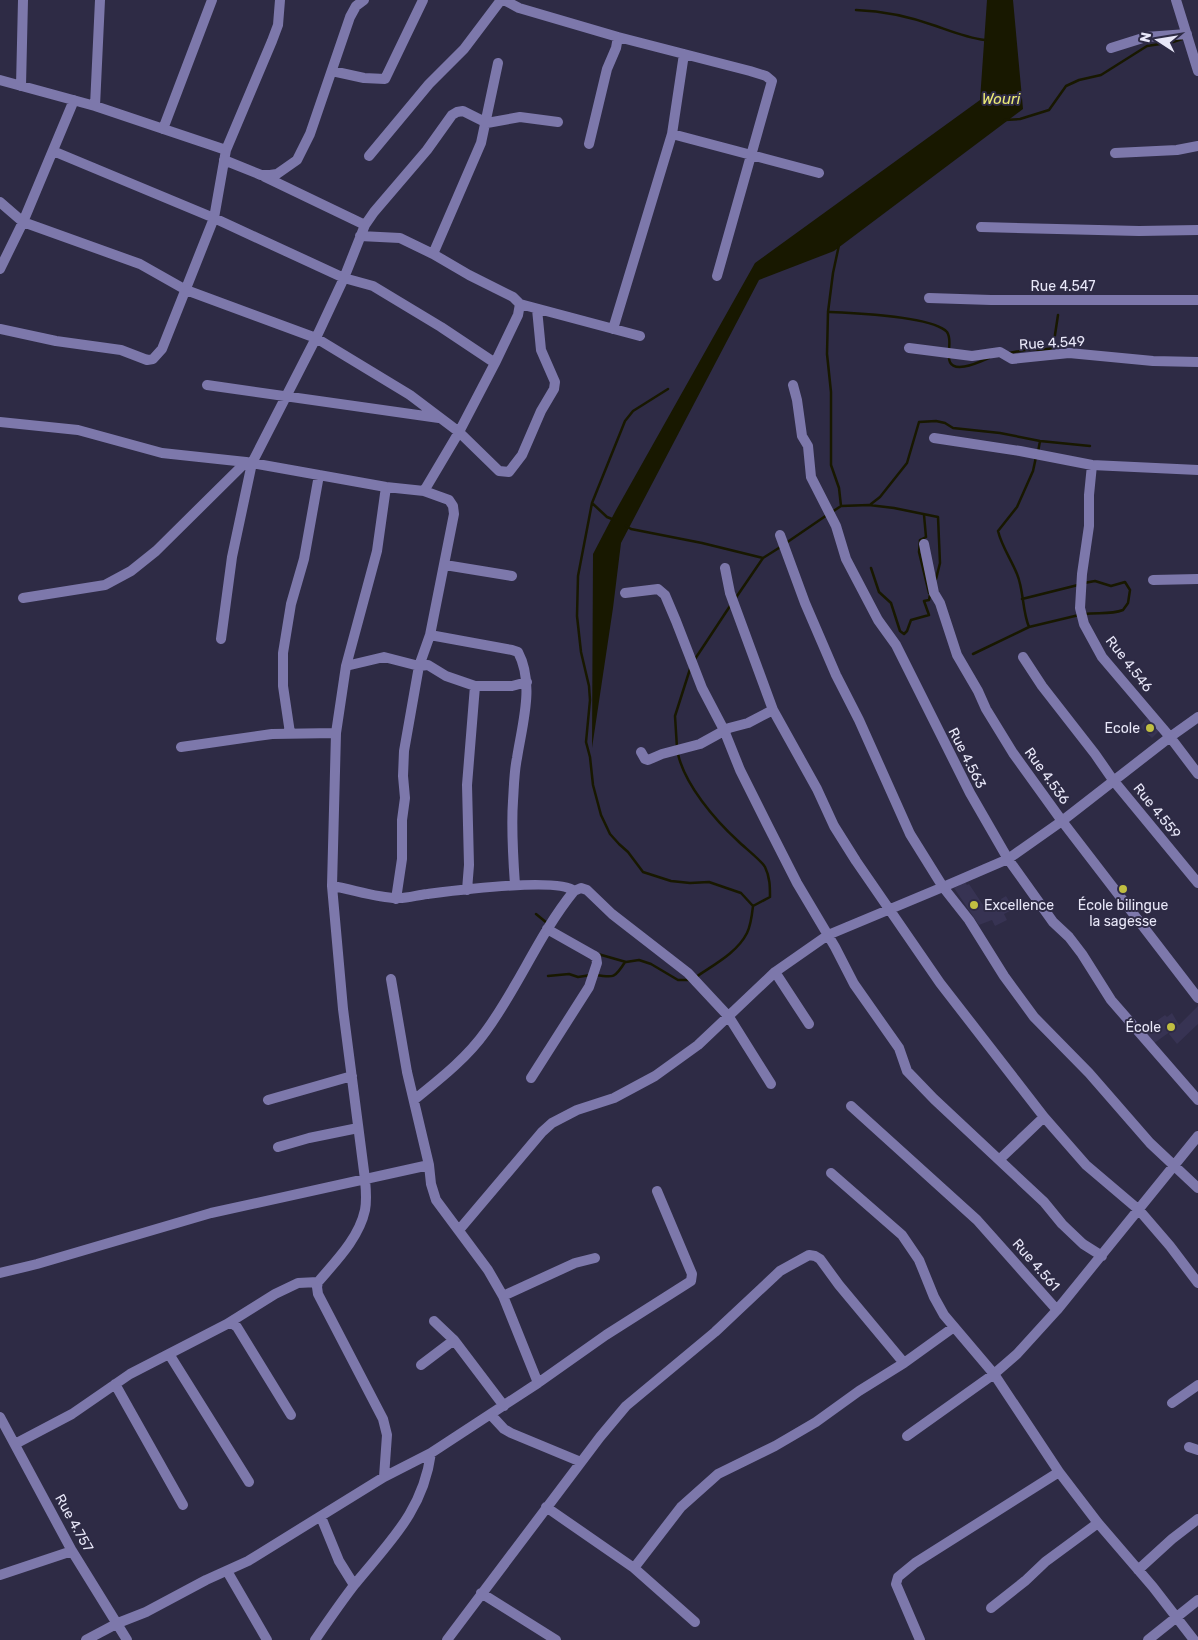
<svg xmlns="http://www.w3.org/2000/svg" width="1198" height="1640" font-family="Rubik,sans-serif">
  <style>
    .built { fill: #373353 }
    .water { fill: #181800 }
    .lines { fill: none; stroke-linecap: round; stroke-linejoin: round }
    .stream { stroke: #181800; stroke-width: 2.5 }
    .minor { stroke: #7d78ab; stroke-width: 10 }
    .poi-dot { fill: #c0be41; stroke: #2e2b45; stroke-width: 2 }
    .labels { text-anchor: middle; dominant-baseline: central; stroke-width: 4; stroke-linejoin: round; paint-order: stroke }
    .street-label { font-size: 14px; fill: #e8e7f8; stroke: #2e2b45 }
    .poi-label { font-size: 14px; fill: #e8e7f8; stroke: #2e2b45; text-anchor: end }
    .water-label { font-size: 15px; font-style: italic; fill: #eceb75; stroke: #2e2b45 }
  </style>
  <rect width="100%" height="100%" fill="#2e2b45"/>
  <path class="built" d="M1147,718L1160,730L1152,738L1140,727Z
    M965,882L967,885L969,884L987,911L1002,904L1001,899L1006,896L1014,909L1004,914L1007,920L995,926L992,920L979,925L954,888Z
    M1198,1006V1024L1177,1044L1169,1034L1171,1031L1153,1044L1142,1031L1165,1015L1167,1017L1172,1013L1179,1025Z"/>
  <path class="water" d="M987,0H1013L1023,109L834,251L759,280L621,543L613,608L592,748L593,554L616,510L755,263L980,100Z"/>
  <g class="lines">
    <path class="stream" d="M856,10C883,11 911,17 936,26C953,32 968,38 985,40
      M1005,120L1020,119L1049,110L1066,86L1079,80L1101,75L1147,46L1173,42L1182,39
      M839,245L833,273L828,312L827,354L831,392V465L839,488L841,506
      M828,312C852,313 932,316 947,332C951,338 949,345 949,351
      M1009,353L1030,349L1041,350L1053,348L1058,315
      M949,356C948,377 980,362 989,358
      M668,389L633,411L625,421L592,503L578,576L577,616L581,652L589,686L590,700L586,742L590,757L593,785L601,815L610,834L619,844L628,852L643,872L671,881L690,883L709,882L741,893L753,906C752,915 751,925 747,933C737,953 713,965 696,977
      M1038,452L1040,441
      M592,503L607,517L612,519
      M871,504L880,497L907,463L919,422L936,421L945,423L953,428L1000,433L1040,441L1090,446
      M832,512L841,506L869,505L894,508L938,517L940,563L936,579
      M924,515L926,537L920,540L919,552L929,593
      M626,526L631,529L702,543L763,558
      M786,543L827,515
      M871,568L879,592L891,603L900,631L904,634L907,631L911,620L929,615L924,601L929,600L930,595L932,594
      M1084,583L1095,581L1111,586L1125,582L1130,590L1128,603L1123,610C1110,615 1098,612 1084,614
      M735,599L763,558L782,546
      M1022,599L1078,585
      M1029,627C1022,610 1024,591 1017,574C1011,559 1002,547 998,531L1017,507L1033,471L1036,457
      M973,654L1029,627L1079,615
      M695,659L730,606
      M677,748L675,716L690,669
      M678,754C685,785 715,820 738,841C744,847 762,861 765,867C770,877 770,887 770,897L753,906
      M536,914L547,923
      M598,954L626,962L639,960L651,964L678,980H691
      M596,975C614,978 615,978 625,962
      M548,976L569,974L578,977L591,975"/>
    <path class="minor" d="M504,0L519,8L618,37L616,48L607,69L589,144
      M1176,0L1198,71
      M618,37L750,71L766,76L772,81L717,276
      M1111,48L1146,37L1187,34
      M332,71L364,78L385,79L423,0
      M0,80L95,106L226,150
      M21,86L23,0
      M95,106L100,0
      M163,129L212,0
      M672,134L819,173
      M53,151L214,218L344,278L373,286L441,327L495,363
      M1115,153L1177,150L1198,146
      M369,156L429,84L464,49L501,0
      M224,160L261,175H270L277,174L297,160L310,134L350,17L356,6L364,0
      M265,177L365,225
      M0,202L23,222L140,264L186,290L316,338L410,395L459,432L424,491
      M981,227L1139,231L1198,230
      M360,236L400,238L433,254L469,275L513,297L520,304L640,336
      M433,254L481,143L498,63
      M0,269L23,222L74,100
      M929,298L991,300H1198
      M520,304L518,315L495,363L459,432L499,471L509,472L522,455L541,411L554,389L555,382L541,350L537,309
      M0,329L56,341L121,350L147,360L153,359L162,349L214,218L226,150L272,41L278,25L280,0
      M613,329L672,134L684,54
      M909,348L972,356L1000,352L1012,359L1069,353L1153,361L1198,362
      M207,385L439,418
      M793,385L797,400L802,436L808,446L811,477L836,526L846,559L878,620L896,645L970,793L1008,859L1053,922L1069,937L1082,954L1111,1000L1198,1100
      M0,422L78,430L162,453L246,462L386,487L424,491L449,500L453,506L454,514L430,635L419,666L404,751L403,776L405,798L402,820V859L396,899
      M934,438L1020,451L1092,465L1198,470
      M780,535L805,603L836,675L859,720L910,834L943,887L1008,859L1062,821L1170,737L1102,657L1084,624L1080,608L1082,574L1089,526V495L1092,465
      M924,544L934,593L940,603L957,655L978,691L986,709L1013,753L1062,821L1198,998
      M445,565L512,576
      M725,568L730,593L773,710L817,789L834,826L856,861L940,983L1044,1117L1086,1165L1139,1210L1170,1246L1198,1283
      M1153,580L1198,579
      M625,593L658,589L665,595L676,621L702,688L724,730L740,770L767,824L797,883L835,947L854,984L899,1048L907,1071L934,1099L1044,1202L1062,1224L1083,1244L1102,1256
      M23,598L105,585L131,571L156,551L246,462
      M430,635L512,650L518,652C535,684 522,725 517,758C514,772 514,787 513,801C511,829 513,857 515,885
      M221,639L232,557L252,463L316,338L344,278L365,225L374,212L427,150L452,115L457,112L463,111L487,123L520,117L558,122
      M1023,657L1042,686L1095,754L1113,780L1198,883
      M346,666L384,657L419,666L428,665L446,676L475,686H512L527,682
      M1198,717L1170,737L1198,774
      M290,733L283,686V653L291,604L304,559L319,475
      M181,747L272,734L336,733
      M641,752L645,759L648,760L662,754L700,744L729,728L748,723L773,710
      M332,886C351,889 378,898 396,898C406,899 417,895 427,894C451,891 559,877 574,891C539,934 519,986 486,1031C467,1058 440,1079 414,1100
      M467,890L469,865L467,785L475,686
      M574,891L581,888L587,890L612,914L688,973L729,1017L771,1084
      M775,972L809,1024
      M531,1078L589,987L597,963L596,957L593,955L547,929
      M268,1100L352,1076
      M851,1106L977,1220L1057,1310L1198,1136
      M278,1147L309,1138L358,1128
      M1000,1159L1044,1117
      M429,1165L431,1184L436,1200L488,1270L503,1296L538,1383
      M831,1173L902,1235L919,1260L934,1297L944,1315L994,1374L1059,1472L1098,1523L1153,1587L1194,1640
      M459,1230L542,1132L552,1123L577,1110L614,1098L655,1076L698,1045L775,972L828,935L943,887L969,920L1004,976L1034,1017L1089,1073L1150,1143L1198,1188
      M0,1273L37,1264L211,1213L429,1165L407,1072L391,979
      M503,1296L575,1263L595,1258
      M434,1321L454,1340L504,1406
      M227,1324L275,1294L298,1283L318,1282
      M169,1354L249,1482
      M421,1365L454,1340
      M115,1384L183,1505
      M1172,1403L1198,1385
      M491,1415L504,1429L511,1433L581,1462
      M0,1417L72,1551L127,1640
      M907,1436L994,1374L1017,1354L1057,1310
      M15,1444L72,1414L130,1374L227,1324H233L237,1327L291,1415
      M1189,1447L1198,1450
      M384,1477L387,1435L383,1419L318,1294L317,1287L318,1282C336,1261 359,1238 365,1210C367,1200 366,1190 365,1179L343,1009L332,886L336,733L346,666L377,551L386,487
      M546,1507L634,1568L695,1622
      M321,1517L339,1561L354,1585
      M634,1568L681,1507L718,1474L775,1446L816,1422L859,1391L904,1363L954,1327
      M1138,1570L1172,1539L1198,1519
      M227,1571L267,1640
      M0,1575L72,1551
      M481,1593L556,1640
      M991,1608L1025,1581L1045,1562L1098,1523
      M86,1640L118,1623L146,1612L206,1580L248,1561L384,1477L431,1453L538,1383L606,1335L691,1281L692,1274L657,1191
      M315,1640C328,1621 341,1602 355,1584C390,1541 423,1511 431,1453
      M447,1640L600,1437L626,1406L715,1332L780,1271L809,1255L815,1256L820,1259L839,1285L904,1363
      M920,1640L896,1584L898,1577L915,1563L1059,1472
      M1148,1640L1198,1600"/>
  </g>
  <g class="poi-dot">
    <circle cx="1150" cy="728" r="5"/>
    <circle cx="1123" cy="889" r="5"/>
    <circle cx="974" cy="905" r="5"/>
    <circle cx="1171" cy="1027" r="5"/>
  </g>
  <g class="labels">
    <g class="street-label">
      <text x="1063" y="286">Rue 4.547</text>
      <text transform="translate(1052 343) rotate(-3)">Rue 4.549</text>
      <text transform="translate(1129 664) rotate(52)">Rue 4.546</text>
      <text transform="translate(967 758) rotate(63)">Rue 4.563</text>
      <text transform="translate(1047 776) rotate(54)">Rue 4.536</text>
      <text transform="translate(1157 811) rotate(51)">Rue 4.559</text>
      <text transform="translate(1036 1265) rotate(49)">Rue 4.561</text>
      <text transform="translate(74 1523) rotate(61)">Rue 4.757</text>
    </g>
    <g class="poi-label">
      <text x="1140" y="728">Ecole</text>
      <text x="984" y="905" text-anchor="start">Excellence</text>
      <text x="1123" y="905" text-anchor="middle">École bilingue<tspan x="1123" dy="16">la sagesse</tspan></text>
      <text x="1161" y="1027">École</text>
    </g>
    <g class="water-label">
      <text x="1001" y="99">Wouri</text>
    </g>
  </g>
  <g transform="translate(1158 40) rotate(282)" stroke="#2e2b45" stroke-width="4" paint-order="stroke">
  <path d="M0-4L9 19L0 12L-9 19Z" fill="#e8e7f8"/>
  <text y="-8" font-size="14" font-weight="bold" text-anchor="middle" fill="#e8e7f8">N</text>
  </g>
</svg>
